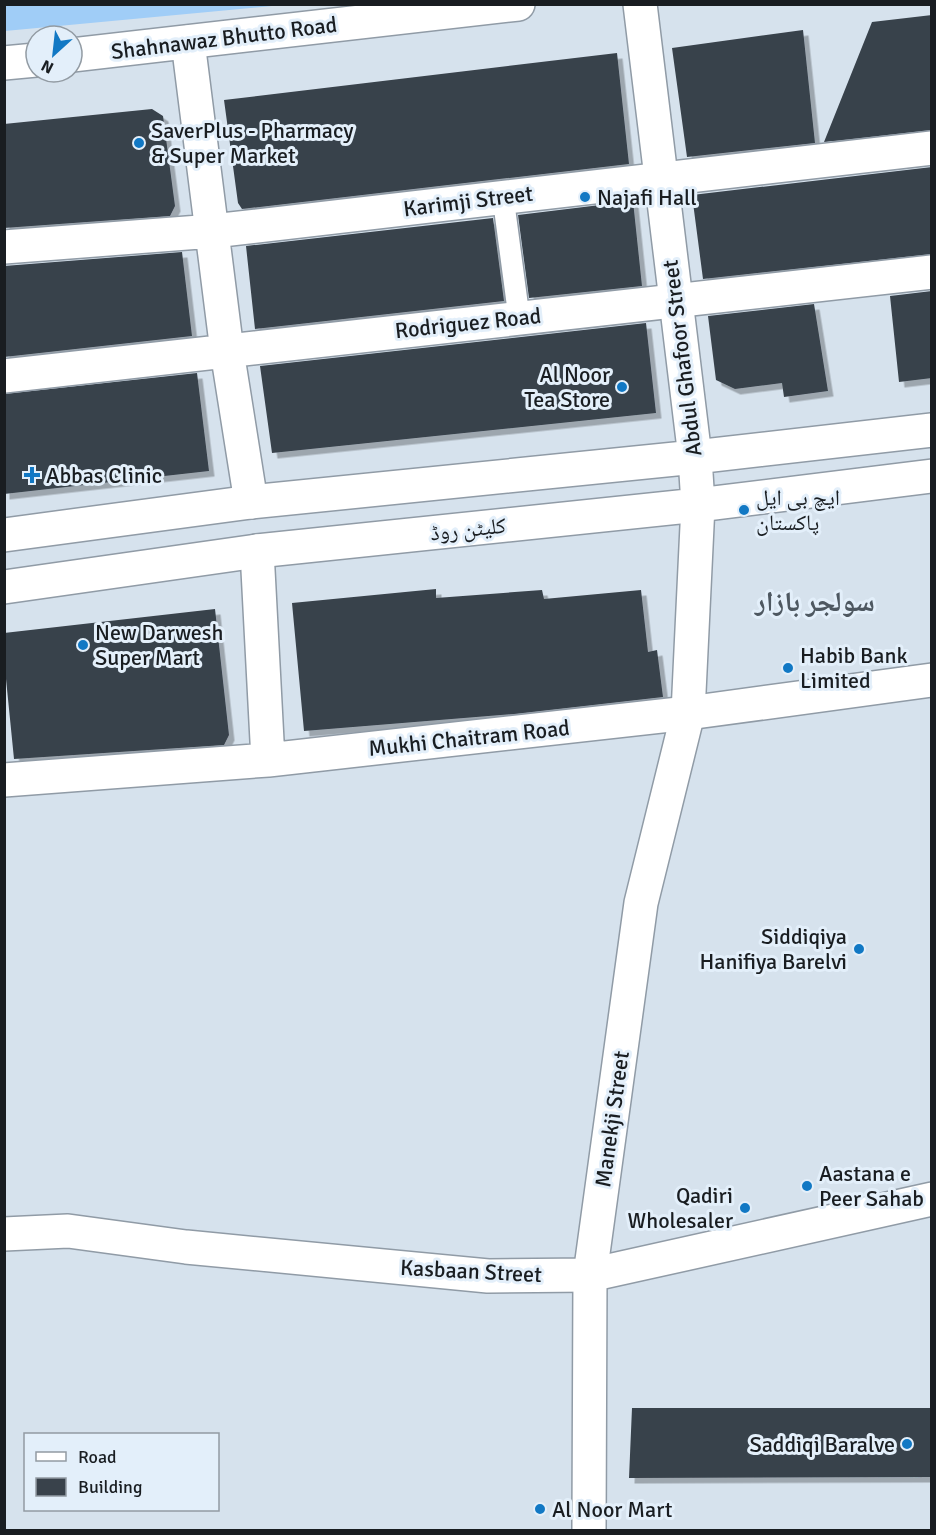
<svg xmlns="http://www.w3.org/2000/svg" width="936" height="1535" font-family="Signika,'Noto Naskh Arabic',sans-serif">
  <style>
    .green { fill: #a0cdf7 }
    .building { fill: #39424b; filter: url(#shadow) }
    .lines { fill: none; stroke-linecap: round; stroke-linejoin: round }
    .lane-casing { stroke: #909ba6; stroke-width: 24 }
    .street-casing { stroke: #909ba6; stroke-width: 36 }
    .secondary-casing { stroke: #909ba6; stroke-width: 36 }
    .lane { stroke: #fff; stroke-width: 21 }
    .street { stroke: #fff; stroke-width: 33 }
    .secondary { stroke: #fff; stroke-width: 33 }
    .poi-dot { fill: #1178c4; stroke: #e3effa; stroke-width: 2 }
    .labels { text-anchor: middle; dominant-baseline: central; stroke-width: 6; stroke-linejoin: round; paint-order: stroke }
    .street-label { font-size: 22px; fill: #191d21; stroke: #e3effa }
    .poi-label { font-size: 22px; fill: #191d21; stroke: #e3effa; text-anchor: start }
    .district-label { font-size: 28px; font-weight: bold; fill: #4e5861; stroke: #e3effa }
  </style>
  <defs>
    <filter id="shadow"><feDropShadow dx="5.5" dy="5.5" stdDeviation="0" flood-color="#0004"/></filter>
  </defs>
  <rect width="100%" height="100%" fill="#d6e2ed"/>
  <path class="green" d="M5,4H282V5L5,31Z"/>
  <path class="building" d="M932,15V130L824,142L872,22Z
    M803,30L815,143L687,157L672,48Z
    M617,53L629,164L242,209L238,203L224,100Z
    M152,109L163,116L175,206L170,216L4,228V124Z
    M932,167V254L703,279L692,195Z
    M633,201L642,286L529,298L518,215Z
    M493,218L504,301L255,329L246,246Z
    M182,252L192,336L4,357V266Z
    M932,291V378L899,382L890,296Z
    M814,304L828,391L784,397L782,383L735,389L716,380L708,316Z
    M646,323L656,413L272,453L260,366Z
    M197,373L209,471L4,494V394Z
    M436,589V598L542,590L544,599L641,590L648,652L657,650L663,697L514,714L304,731L292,603Z
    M215,609L229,735L224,745L14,759L4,659V633Z
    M632,1408H932V1477L629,1478Z"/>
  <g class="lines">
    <defs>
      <path id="lane" d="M503,197L519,317"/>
      <path id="street" d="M188,42L227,351L251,502
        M4,247L213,231L932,148
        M4,376L932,272
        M257,551L268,760
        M4,780L268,760L688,713L932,680
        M4,1234L68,1231L186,1247L488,1276L590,1275L932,1199"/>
      <path id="secondary" d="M72,55L518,4
        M4,63L36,60
        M4,535L251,502L695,457L932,430
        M4,587L257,551L698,505L932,476
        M589,1530L590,1275L641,903L688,713L698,505L695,457L640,4"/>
    </defs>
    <use href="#lane" class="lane-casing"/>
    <use href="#street" class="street-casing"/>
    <use href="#secondary" class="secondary-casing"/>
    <use href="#lane" class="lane"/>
    <use href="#street" class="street"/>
    <use href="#secondary" class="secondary"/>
  </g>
  <g class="poi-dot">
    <circle cx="139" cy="143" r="6"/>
    <circle cx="585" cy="197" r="6"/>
    <circle cx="622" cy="387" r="6"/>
    <path d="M29 466h6v6h6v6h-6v6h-6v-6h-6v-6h6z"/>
    <circle cx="744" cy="510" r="6"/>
    <circle cx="83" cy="645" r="6"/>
    <circle cx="788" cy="668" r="6"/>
    <circle cx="859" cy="949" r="6"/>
    <circle cx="807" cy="1186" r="6"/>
    <circle cx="745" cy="1208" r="6"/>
    <circle cx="907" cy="1444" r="6"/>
    <circle cx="540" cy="1509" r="6"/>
  </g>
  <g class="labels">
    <g class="street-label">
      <text transform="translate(224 38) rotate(-7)">Shahnawaz Bhutto Road</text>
      <text transform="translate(468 201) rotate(-7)">Karimji Street</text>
      <text transform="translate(468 323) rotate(-6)">Rodriguez Road</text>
      <text transform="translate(682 358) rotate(-97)">Abdul Ghafoor Street</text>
      <text transform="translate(468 529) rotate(-6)">کلیٹن روڈ</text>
      <text transform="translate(469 738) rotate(-6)">Mukhi Chaitram Road</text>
      <text transform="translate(612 1119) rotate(-82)">Manekji Street</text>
      <text transform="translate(471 1271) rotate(3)">Kasbaan Street</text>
    </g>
    <g class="poi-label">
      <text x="151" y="130">SaverPlus - Pharmacy<tspan x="151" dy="25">&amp; Super Market</tspan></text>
      <text x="597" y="197">Najafi Hall</text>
      <text x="610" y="374" text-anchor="end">Al Noor<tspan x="610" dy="25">Tea Store</tspan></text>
      <text x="46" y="475">Abbas Clinic</text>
      <text x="756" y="497">ایچ بی ایل<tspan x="756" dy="25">پاکستان</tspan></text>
      <text x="95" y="632">New Darwesh<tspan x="95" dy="25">Super Mart</tspan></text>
      <text x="800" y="655">Habib Bank<tspan x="800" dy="25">Limited</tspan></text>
      <text x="847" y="936" text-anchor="end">Siddiqiya<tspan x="847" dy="25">Hanifiya Barelvi</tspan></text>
      <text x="819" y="1173">Aastana e<tspan x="819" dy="25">Peer Sahab</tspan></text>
      <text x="733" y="1195" text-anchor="end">Qadiri<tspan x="733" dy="25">Wholesaler</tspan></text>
      <text x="895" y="1444" text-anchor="end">Saddiqi Baralve</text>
      <text x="552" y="1509">Al Noor Mart</text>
    </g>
    <g class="district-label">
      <text x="815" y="602">سولجر بازار</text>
    </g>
  </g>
  <rect width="936" height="1535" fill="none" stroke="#191d21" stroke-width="12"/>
  <rect x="24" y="1433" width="195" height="78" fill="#e3effa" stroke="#929ba3" stroke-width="1.5"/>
  <rect x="36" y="1452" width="30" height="9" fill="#ffffff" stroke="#929ba3" stroke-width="1.5"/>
  <text x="78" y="1463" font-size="18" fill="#191d21">Road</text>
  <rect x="36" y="1478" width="30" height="18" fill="#39424b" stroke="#929ba3" stroke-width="1.5"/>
  <text x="78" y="1493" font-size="18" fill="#191d21">Building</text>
  <g transform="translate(54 54) rotate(207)"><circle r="28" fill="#e3effa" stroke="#929ba3" stroke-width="1.5"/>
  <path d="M0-4.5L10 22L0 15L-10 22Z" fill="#1178c4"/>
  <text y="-9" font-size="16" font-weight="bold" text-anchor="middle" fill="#191d21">N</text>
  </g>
</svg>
